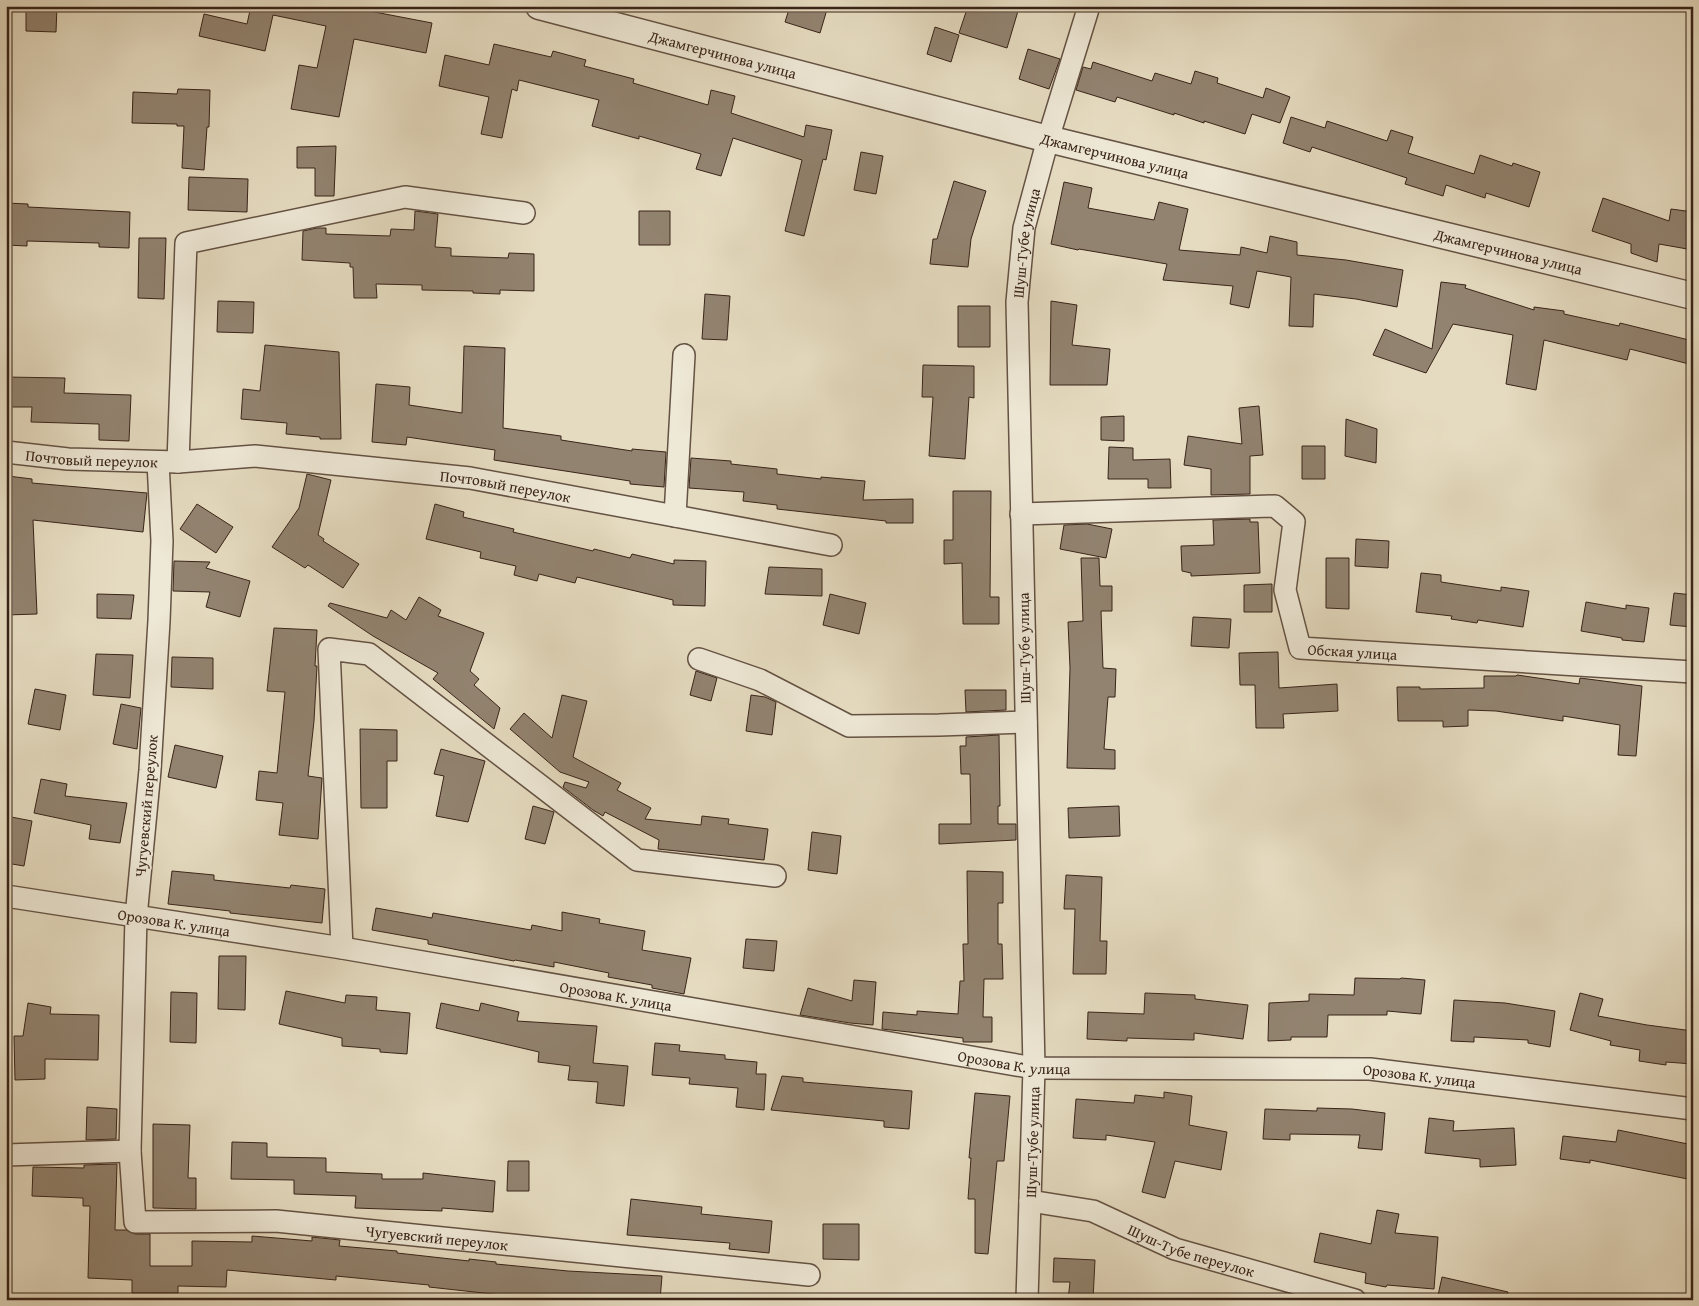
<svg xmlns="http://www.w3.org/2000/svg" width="1699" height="1306" font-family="'Gentium Book Plus',serif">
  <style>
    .building { fill: #928370; stroke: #392419 }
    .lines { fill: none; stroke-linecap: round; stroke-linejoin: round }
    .minor-casing { stroke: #645243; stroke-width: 24 }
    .tertiary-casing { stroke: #645243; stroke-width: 29 }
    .minor { stroke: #eee8d6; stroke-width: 21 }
    .tertiary { stroke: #eee8d6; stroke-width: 26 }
    .labels { text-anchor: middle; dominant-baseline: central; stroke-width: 4; stroke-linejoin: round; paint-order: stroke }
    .street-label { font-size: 15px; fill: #392419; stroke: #eee8d6 }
  </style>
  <rect width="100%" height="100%" fill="#e5dbc0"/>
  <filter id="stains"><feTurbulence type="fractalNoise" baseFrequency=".004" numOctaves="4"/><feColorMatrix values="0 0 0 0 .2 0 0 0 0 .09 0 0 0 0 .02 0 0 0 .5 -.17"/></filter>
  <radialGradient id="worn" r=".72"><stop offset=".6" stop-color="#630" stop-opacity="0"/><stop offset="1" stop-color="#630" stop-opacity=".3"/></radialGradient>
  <path class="building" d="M26,6H57L56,32L26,31Z
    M251,6H360L359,9L432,23L426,53L354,39L339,117L291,109L299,65L317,68L326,26L273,15L265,51L199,36L204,14L247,24Z
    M790,6H828L820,33L785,22Z
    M968,6H1001L1018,11L1007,48L959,33Z
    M935,27L959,35L951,62L927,54Z
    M494,44L551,57L553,51L586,60L584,66L634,79L633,83L708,105L711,90L735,96L731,113L804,137L806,125L832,130L826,160L823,159L804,236L785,231L802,160L733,138L721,176L696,169L701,154L639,136V139L592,126L599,100L519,80L517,91L512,89L502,138L481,134L489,97L439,86L445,55L489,65Z
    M1028,49L1060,59L1049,89L1019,79Z
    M1093,62L1152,81L1155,73L1191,84L1195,71L1218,78L1217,83L1263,98L1266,88L1290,97L1280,123L1252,114L1245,134L1204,121V123L1174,113V115L1117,97L1115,102L1076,90L1083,67L1091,69Z
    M178,89L210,90L209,127H207L204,170L182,168L184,126H177V124L132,123L133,92L177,94Z
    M1291,117L1325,128L1327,121L1387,141L1391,130L1413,137L1408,153L1474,174L1480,155L1512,166L1513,163L1540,172L1529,207L1486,193L1485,198L1446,185L1443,196L1405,184L1407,178L1312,147L1310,152L1283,143Z
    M336,146L334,196H315V168H297V147Z
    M861,152L883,156L876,194L854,190Z
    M189,177L248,179L247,212L188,210Z
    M954,181L986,191L971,239L968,267L930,264L933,239H937Z
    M1064,182L1092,188L1088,208L1154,220L1159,202L1188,209L1179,250L1240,255L1241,247L1267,253L1270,236L1297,242V255L1346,260L1403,270L1397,307L1356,299L1314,294L1313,327L1289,326L1291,277L1257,271L1249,308L1230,304L1233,286L1163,280L1167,264L1079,249L1078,250L1051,244Z
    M1603,198L1669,221L1671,209L1693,212V250L1659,244L1657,262L1631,253V244L1592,231Z
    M6,203L28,204V207L130,212L129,248L99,247V243L27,241V246L6,245Z
    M415,211L438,214L435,247L451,248V256L508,258L509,253L534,254V291L500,290V294L473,293V291L422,290V285L376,284L377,298H354L353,267H350V263L302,260L303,231L317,228H326V234L390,236L391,229L414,230Z
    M639,211H670V245H639Z
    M139,238H166L164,299L138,298Z
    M1441,282L1466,285L1465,288L1534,310V307L1564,311V314L1619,326L1620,323L1693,341V365L1630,349L1627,360L1544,340L1536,390L1506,384L1513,335L1453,324L1426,373L1373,355L1385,329L1432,349Z
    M705,294L730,296L727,340L702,339Z
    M218,301L254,302L253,333L217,332Z
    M1051,301L1077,305L1072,345L1110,349L1107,385H1050Z
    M958,306H990V347H958Z
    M265,345L339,352L341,439H320V437L286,434L287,423L241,419L243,389L260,391Z
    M464,346L505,348L503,428L561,436V440L632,451V449L666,452L664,487L630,484V481L494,460L495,450L407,437L406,445L372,442L376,384L410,387L409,405L462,413Z
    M923,365L974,366V398L969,397L965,459L929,456L933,397H922Z
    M6,377L65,378L64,393L131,395L129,441L99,440V424L31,422L32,407H6Z
    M1259,406L1263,455L1250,456V494L1211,495V469L1184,465L1188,436L1242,444L1239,408Z
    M1124,416V441L1101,440V417Z
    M1346,419L1377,429L1376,463L1345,456Z
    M1302,446H1325V479H1302Z
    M1109,447L1133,448V460L1170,459L1171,488H1148V479H1108Z
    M691,458L731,461V464L777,469V474L821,479V477L865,481L863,500L913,499V523H886V521L777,509V505L743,501L744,492L689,488Z
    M307,474L331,480L318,535L324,539L323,541L359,564L343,588L308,565L305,568L272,547L299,508Z
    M8,476L32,479V483L147,493L143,532L33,520L37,614L6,615V494Z
    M953,491H991L990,597H999V624H963L962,563L944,564V540H953Z
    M197,504L233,527L216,553L180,529Z
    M435,504L464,512L463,517L514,529L513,532L593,551L594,549L630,558L632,554L674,564V560L706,561L705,606L673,605V600L577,577L575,583L539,574L537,581L514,575L516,566L480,558L481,552L426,539Z
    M1250,519V522H1258L1260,573L1191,576V573L1182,571L1181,546L1214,545L1213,520Z
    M1087,524L1112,529L1106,558L1060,549L1064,525Z
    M1356,539L1389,541L1388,568L1355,566Z
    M1081,558H1099L1100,586H1112V611H1101L1103,668L1116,669L1115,697H1108L1104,749L1115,750V769L1067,768L1070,668L1068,622L1083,621Z
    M1326,558H1349V609L1326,608Z
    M174,561L210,562L206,568L250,581L240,617L206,607L210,592L173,591Z
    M769,567L822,569V596L765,594Z
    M1421,573L1441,575V582L1501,591V587L1529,591L1523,627L1478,620L1477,623L1451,619L1452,616L1416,612Z
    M1272,584V612H1244V585Z
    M1674,593L1693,595V627L1670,625Z
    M97,594L134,595L131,619L97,618Z
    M830,594L866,603L859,634L823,625Z
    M419,597L441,610L438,616L484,633L470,671L479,679L474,685L500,708L494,729L433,679L438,673L373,636L328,606L330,603L387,618L391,610L406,620Z
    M1586,602L1626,609V605L1649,608L1644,642L1622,640V638L1581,631Z
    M1193,617L1231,619L1229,648L1191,646Z
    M274,628L317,630L315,666H317L314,721L308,776L322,778L318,839L279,835L283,803L256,800L259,771L277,773L285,692L267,691Z
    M1278,652L1279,688L1337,684L1338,711L1283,714L1284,728H1256L1255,685H1240L1239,653Z
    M96,654L133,655L130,698L93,695Z
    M172,657L213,658V689L171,687Z
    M696,671L717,678L711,701L690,695Z
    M1517,675L1579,684L1580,678L1642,686L1636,756L1618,755L1620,725L1563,716V721L1496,711L1468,710V726L1443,727V721H1398L1397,687H1420V689L1484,688V676H1516Z
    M35,689L66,695L60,730L28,724Z
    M965,690H1006V710L966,712Z
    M562,695L587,701L573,757L621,783L617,790L651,808L645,819L701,825L702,816L729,819L728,824L768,829L764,860L658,849L659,840L605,812L603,816L593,810L563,787L565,782L586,788L589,782L560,772L510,729L524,713L552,738Z
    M751,695L765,697L776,702L772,735L746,731Z
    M121,704L141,708L137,749L113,744Z
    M360,729L397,730V761H387V808H361Z
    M999,735L1000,806H998V824H1016V840L939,844V824H971L970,774H961L960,746H966V737Z
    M175,745L223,756L216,788L168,777Z
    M441,749L485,761L468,822L436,816L444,776L434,774Z
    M41,779L67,784L65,796L127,803L120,843L89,839L91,825L34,813Z
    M533,806L554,812L545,844L525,839Z
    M1119,806L1120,836L1069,838L1068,808Z
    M6,816L32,821L24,866L6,863Z
    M812,832L841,836L837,874L808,870Z
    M172,871L214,875V880L290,888L291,885L325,889L322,923L230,913V911L168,904Z
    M967,871L1003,872V903H998V944H1002L1003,979H984L983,1017H992V1042H963V1038L882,1029L883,1012L917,1015V1011L958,1014L960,981H964L963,944H968Z
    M1066,875L1102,877L1100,941H1107L1106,974H1073L1075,909H1064Z
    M376,908L432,918L433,913L531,930L532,925L562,931V912L600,919L599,923L645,931L642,950L691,958L684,994L652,988V985L608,977L609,973L554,962V967L515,960L514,961L428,944V940L372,930Z
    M746,939L777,941L774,971L743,968Z
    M219,956H246L245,1010L218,1009Z
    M1355,978L1400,979L1401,978L1425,980L1421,1014L1387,1011V1015H1328L1327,1037H1291V1040L1268,1041L1269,1003L1309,1001V994L1354,995Z
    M854,980L876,982L873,1025L850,1023L800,1015L808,988L852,1001Z
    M286,991L345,1003L346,995L377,997L376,1010L410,1013L407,1054L380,1052V1049L342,1046V1038L279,1024Z
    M171,992L197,993L196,1043L170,1042Z
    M1145,993L1195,995V999L1248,1005L1243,1039L1194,1033V1040L1127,1038V1041L1087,1039L1088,1012L1144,1014Z
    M1580,993L1603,999L1598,1016L1647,1025L1693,1031V1064L1666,1062V1065L1639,1061L1640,1050L1610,1045L1611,1041L1570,1030Z
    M1454,1000L1505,1003L1555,1011L1550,1047L1528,1043V1040L1474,1037V1042L1451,1041Z
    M28,1003L51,1007L50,1014L99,1015L98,1060L45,1059V1079L15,1080L14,1036H23Z
    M441,1003L479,1011L481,1003L519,1012L517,1021L597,1026L593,1063L628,1066L624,1106L596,1103L598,1082L568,1080L570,1066L538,1062L539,1052L436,1028Z
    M655,1043L680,1045L679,1051L725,1055V1059L757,1062L756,1074H766L764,1110L736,1107L738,1088L689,1084L690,1078L652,1075Z
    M782,1076L803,1078V1082L912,1091L909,1129L884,1127V1121L771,1110Z
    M1164,1092L1192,1096L1189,1125L1227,1132L1221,1170L1175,1161L1165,1198L1142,1192L1155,1142L1106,1135V1140L1073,1138L1076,1099L1134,1103L1135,1095L1164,1098Z
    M975,1093L1010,1096L1004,1161H997L988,1254L975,1253V1199H968L971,1158H969Z
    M87,1107L117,1109L116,1139L86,1140Z
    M1317,1108L1352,1109L1385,1113L1382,1150L1358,1148L1360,1135L1290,1134V1140L1263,1139L1265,1109L1317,1111Z
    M1429,1118L1454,1121L1453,1131L1514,1128L1516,1165L1480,1167V1159L1425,1153Z
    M153,1124L190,1125L188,1178H196V1209L153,1208Z
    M1618,1130L1693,1145V1180L1590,1160V1163L1560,1159L1563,1136L1616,1142Z
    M232,1142L267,1143V1157L326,1158V1172L382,1174V1179H423V1173L495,1181L493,1212L442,1208V1211L355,1208L356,1196L294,1194V1180L231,1179Z
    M508,1161H529V1191H507Z
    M117,1164L115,1230H126L135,1234H150V1266H192V1241L252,1242V1236L312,1241V1237L340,1240L339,1246L397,1251V1253L469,1261V1259L496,1262V1264L568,1271L662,1276L660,1300H502V1295L429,1287V1285L336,1276V1280L227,1270L226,1287L178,1286V1293H132V1280L88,1278L90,1206H83V1198L32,1196L33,1167L84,1168V1165Z
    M631,1199L702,1207L701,1214L772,1221L769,1253L729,1249L730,1243L627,1235Z
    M1377,1210L1399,1214L1395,1233L1438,1237L1434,1289L1387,1285L1386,1287L1365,1283L1366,1273L1314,1262L1320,1233L1371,1244Z
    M823,1224H859V1260L823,1259Z
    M1054,1258L1095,1260L1093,1300H1068L1070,1282H1053Z
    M1442,1277L1508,1292L1507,1300H1437Z"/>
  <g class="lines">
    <defs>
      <g id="minor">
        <path id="s1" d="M6,452L68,459L178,462L255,456L470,478L831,545"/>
        <path id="s2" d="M158,462L162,541L159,621L150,770L136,917L130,1151L135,1222L276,1221L809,1275"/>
        <path d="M178,462L186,243L405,197L524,213"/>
        <path id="s3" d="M1021,514L1275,506L1294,522L1285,590L1300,648L1693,672"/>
        <path d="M675,516L684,355"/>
        <path d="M699,659L760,680L849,726L939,725L1026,722"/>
        <path id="s4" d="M6,896L342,948L1034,1068L1370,1069L1693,1109"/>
        <path d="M342,948L329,649L369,654L637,860L775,876"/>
        <path d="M6,1155L130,1151"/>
        <path id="s5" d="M1030,1201L1093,1211L1175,1249L1355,1300"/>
        <path id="s6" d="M1027,1300L1034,1068L1017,302L1024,228L1048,139L1089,6"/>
      </g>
      <g id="tertiary">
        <path id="s7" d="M539,6L1048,139L1693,296"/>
      </g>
    </defs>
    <use href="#minor" class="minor-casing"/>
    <use href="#tertiary" class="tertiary-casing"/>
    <use href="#minor" class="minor"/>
    <use href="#tertiary" class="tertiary"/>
  </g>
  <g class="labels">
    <g class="street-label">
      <text stroke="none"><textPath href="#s7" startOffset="190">Джамгерчинова улица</textPath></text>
      <text stroke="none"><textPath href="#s7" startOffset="595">Джамгерчинова улица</textPath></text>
      <text stroke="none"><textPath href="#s6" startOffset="1058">Шуш-Тубе улица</textPath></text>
      <text stroke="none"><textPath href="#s7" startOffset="1000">Джамгерчинова улица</textPath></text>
      <text stroke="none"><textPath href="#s1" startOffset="86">Почтовый переулок</textPath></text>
      <text stroke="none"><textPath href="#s1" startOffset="502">Почтовый переулок</textPath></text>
      <text transform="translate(1024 648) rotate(-91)">Шуш-Тубе улица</text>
      <text stroke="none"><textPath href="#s3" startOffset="460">Обская улица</textPath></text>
      <text transform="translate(146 806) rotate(-85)">Чугуевский переулок</text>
      <text stroke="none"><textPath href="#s4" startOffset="170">Орозова К. улица</textPath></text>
      <text stroke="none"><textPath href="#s4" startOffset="618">Орозова К. улица</textPath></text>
      <text stroke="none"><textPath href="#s4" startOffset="1022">Орозова К. улица</textPath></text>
      <text stroke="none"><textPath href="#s4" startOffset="1428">Орозова К. улица</textPath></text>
      <text stroke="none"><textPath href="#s6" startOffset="158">Шуш-Тубе улица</textPath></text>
      <text stroke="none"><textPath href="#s2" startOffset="1064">Чугуевский переулок</textPath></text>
      <text stroke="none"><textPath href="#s5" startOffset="170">Шуш-Тубе переулок</textPath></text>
    </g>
  </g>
  <rect width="1699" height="1306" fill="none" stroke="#e5dbc0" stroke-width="25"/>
  <rect x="8" y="8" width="1684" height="1291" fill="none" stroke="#392419" stroke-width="2.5"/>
  <rect x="12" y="12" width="1674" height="1281" fill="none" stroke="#392419"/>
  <rect width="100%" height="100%" filter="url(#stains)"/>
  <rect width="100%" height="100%" fill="url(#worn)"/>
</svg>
